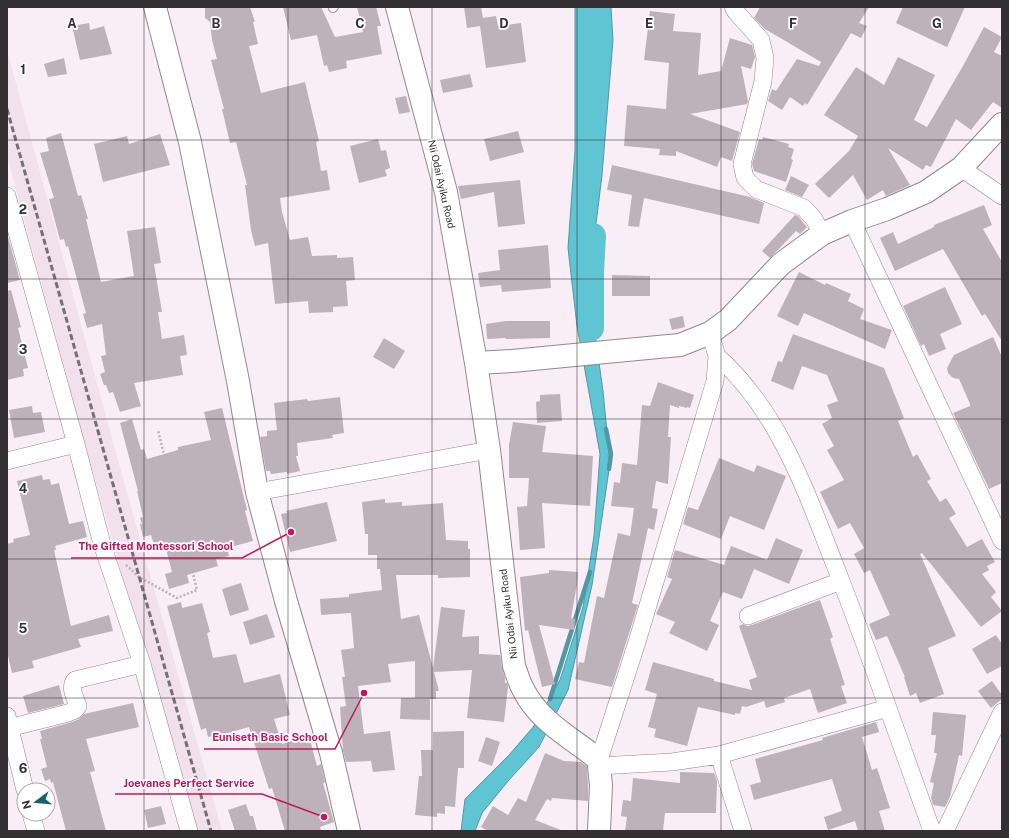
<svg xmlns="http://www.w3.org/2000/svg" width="1009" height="838" font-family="'Public Sans',sans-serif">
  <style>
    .built { fill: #f2e0ed }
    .water { fill: #5fc5d3; stroke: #5298a3 }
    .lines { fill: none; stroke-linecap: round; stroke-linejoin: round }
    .stream { stroke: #5298a3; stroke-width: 4.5 }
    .river { stroke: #5fc5d3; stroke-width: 26 }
    .building { fill: #bdb2ba }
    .lane-casing { stroke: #91888f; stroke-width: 10 }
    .street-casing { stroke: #91888f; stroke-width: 18 }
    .secondary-casing { stroke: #91888f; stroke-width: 24 }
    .path { stroke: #bab2b8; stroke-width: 2.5; stroke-dasharray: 2 2; stroke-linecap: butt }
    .lane { stroke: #fff; stroke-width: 8 }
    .street { stroke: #fff; stroke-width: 17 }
    .secondary { stroke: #fff; stroke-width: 22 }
    .rail { stroke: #766f74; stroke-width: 3; stroke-dasharray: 6 3; stroke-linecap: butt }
    .grid { fill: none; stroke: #332f32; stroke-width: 1; stroke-opacity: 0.55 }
    .labels { text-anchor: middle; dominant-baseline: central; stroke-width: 3.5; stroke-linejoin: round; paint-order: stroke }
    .street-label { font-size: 10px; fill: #332f32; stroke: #fff }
    .grid-label { font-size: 13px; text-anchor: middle; font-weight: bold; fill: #332f32; stroke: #fff; stroke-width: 3.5; stroke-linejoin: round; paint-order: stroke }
    .leader { fill: none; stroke: #c2185b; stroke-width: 1.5 }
    .callout-dot { fill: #c2185b; stroke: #fff; stroke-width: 1.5 }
    .callout-label { font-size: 11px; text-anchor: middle; font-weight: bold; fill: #c2185b; stroke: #fff; stroke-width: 3.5; stroke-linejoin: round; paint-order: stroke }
  </style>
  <rect width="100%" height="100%" fill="#f9eef6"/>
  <path class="built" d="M7,50L112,439L222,831H194L83,436L7,156Z"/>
  <path class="water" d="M575,7H611L613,40L602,175L589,281L595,334L603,391L610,463L592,585L568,690L539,747L509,780L482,813L475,831H461L465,799L509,755L534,726L560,680L583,607L594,536L600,454L577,326L568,248L575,150Z"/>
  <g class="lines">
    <path class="stream" d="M606,429L611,454L609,469
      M550,699L590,572"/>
    <path class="river" d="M591,328V271L593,236"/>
  </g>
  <path class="building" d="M205,7H250L255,22H253L258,44L249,46L261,93L305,82L319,141L316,142L321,171L327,170L330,190L280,198L282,212L290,240L308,237L312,256L337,255V258L353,257L355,280L346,281L348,306L333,307V312L309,313L308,301L275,304L268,243L255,246L251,230L245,185H247L236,142L230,143L222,109H224L211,60L217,59L212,40L210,22L205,18Z
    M283,7H321L335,37L363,32L357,7H376L381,26H377L382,54L346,61L347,68L329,72L327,65L324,66L317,35L291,40Z
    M464,7H481L483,18L496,16L498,26L521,23L526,62L486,68L480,26L467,28Z
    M760,7H869L859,23L867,26L861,38L851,33L807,105L805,103L803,106L790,97L782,110L768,101L772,89L776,91L797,59L819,66L821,62L765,29L754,18Z
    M903,7H965L947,47L896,23Z
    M650,11L675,14L673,31L701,33L698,75L721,71L730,38L752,45L755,57L751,69L741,66L748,101L747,104L690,114L740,132L732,161L721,157L717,167L676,151V156L659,155L660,149L624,146L627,105L666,109L669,63L644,60Z
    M89,23L90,30L104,26L112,54L80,60L72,26Z
    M984,27L1002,37L994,52L1002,56V108L993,102L971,130L956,119L931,167L926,165L923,170L888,148L910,185L886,196L883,190L867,200L853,175L829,198L815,184L849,151L858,136L824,115L856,67L884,85L898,57L935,75L914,120L927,127L963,66Z
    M64,58L67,74L48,77L44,64Z
    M470,74L473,87L443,93L440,80Z
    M406,96L410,112L399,114L395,98Z
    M518,131L524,152L490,161L484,139Z
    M61,133L78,196L81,195L88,219H86L101,282L134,276L127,231L155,227L161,263L154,264L162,312H158L162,339L184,335L187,355L180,356L183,375L134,383L141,406L120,412L113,392L109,393L106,385H104L100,374L105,372L101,356L106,355L102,324L87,328L83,314L86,313L68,246L66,247L64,239L60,240L49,199L54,198L40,153L49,151L46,138Z
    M160,134L170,165L103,182L94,144L127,136L129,144Z
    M763,137L789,144L788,147L794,149L791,159L793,160L786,182L754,171L752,164L759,139L762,140Z
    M378,139L381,151L386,150L390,168L385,170L387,176L359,183L350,146Z
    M612,165L750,197L764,203L759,224L644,198L639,227L628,226L632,195L607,190Z
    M791,176L809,185L802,197L785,190Z
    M520,180L525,224L498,227L494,192L461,199L458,186Z
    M984,205L992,225L983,229L1002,262V341L985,314L982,316L943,249L895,271L880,238L893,232L898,244L934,227V225Z
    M795,215L798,216L807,227L800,234L796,231L770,258L762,251Z
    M7,233L20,280L7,283Z
    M548,245L551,288L502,292L501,285L480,287L478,273L500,270L498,250Z
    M799,272L825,285L826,283L851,294L848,301L864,309L860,319L892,330L885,349L804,313L798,326L777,316Z
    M612,275L650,276V296H612Z
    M945,287L962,324L940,334L946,349L929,356L924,344L921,346L903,306Z
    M11,290L21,327L18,328L28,368L23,369L24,376L7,380V291Z
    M683,316L685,327L672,330L669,319Z
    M506,321H550V338L506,339V338L487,339L486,324Z
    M793,334L884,368L904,418L898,421L913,457L917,454L931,479L927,481L940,502L946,498L956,514L949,518L967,547L982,539L995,562L987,566L989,570L982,574L996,592L991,597L1002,611L981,627L922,553L920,554L956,636L928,648L944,694L920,703L916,693L910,696L904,677H905L887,636L876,640L869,624L890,615L870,570L864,573L854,554L864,548L850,523L838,529L820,492L844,480L827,450L834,446L822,424L832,418L827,405L838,401L827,375L802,366L793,390L771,381L778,361L782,362Z
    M993,337L1002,357V483L989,489L953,413L970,406V404L959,379L953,378L948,373L947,368L954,355Z
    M384,338L405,351L394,369L373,357Z
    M658,382L694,395L690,408L687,407V408L679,406V408L670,405L668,437H671L668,484L656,481L652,508L658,509L654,530L648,528L632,603L638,605L612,687L575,679L579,662L584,663L597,596L604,598L618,533L630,536L634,508L611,506L614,482L620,483L622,463L637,465L642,405L650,406Z
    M560,394L562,421L537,423L536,402L540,401V395Z
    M340,397L344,433L332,435L333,438L297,443L298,456H296L300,471L287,474V472L271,474L270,471H266L260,437L267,436V431L277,430L274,403L307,399L308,401Z
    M32,406L33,413L41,412L45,432L14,438L9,410Z
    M222,408L247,510L245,511L253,541L227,548L229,556L216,559L218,566L187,575L189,583L169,589L165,574L172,572L165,545L155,548L151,535L143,537L140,524H142L140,518L143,517L137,491H138L120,423L132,419L141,450L144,449L147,459L178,450V447L211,440L204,412Z
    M513,422L546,426L542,452L593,456L590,506L542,503L545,548L520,550L517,507L527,506L529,478H509V445Z
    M719,458L754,472L757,465L786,476L764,530L730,516L721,539L683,524L688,507L698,510Z
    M42,475L43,480L50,479L51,485L59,483L69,524L83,521L87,537L55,546L56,550H54L71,626L109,615L113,631L78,639L81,647L32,661L34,668L12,673L7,651V544L14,542L13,539L30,535L17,481Z
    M385,499V503L402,502V506L443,503L446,540L468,541V549H470V577L438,578V575H396L401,619L419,615L433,668L441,607L465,610L462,637L479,636V654L500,655L502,668L505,678V683H507L508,687L504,722L467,718L472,670L434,672L439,691H436V699H430V720L400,719L401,698H415V661L388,664L391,682L358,686L364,734L390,731L395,770L373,772L371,761L346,762L343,751L340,707L346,706L342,677H345L341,650L354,648L351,613L321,615L320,599L349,597V594L382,590L380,569H377V555H368V534H365L362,502Z
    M327,502L337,541L290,552L281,514L287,513L286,511Z
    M776,538L803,550L789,584L754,569L742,599L723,592L710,621L719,625L707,651L669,633L675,622L656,614L672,579L667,577L675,550L724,565L731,546L767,560Z
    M549,570L578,572L577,584L571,618L575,619L574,630L539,625L555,684L542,687L528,630L525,631L520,577L549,573Z
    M241,583L249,610L230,616L222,589Z
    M820,600L833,637L830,639L845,685L841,686L847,703L818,713L810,689L784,698L785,702L766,708L764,701L746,707L742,706L740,714L735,713V715L698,707L687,746L654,737L656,729L648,727L657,694L645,690L653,662L714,679V681L752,690L749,680L757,677L739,626L743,624L747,626L752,625Z
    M181,602L182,608L202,603L210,632L207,633L213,658L236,654L244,683L280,674L290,715L274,719L282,744L309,736L317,766L321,764L325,782L323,783L334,822L320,827L321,831H285L272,788L269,789L249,727L224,734L208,737L206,728L201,730L167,606Z
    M267,614L275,637L250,645L243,622Z
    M996,635L1002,644V666L987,674L972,649Z
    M992,681L1002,695V699L991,708L978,691Z
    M59,685L64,704L28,713L23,696Z
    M133,703L139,727L86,739L95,771L90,772L106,831H66L53,782L51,783L50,779L45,781L41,769L47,767L40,739H42L40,731L72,722L79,719L84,714Z
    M933,712L966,715L962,756L959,755L950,797L945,807L933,805L931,798L934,783L930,782L937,753H934L936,735H931Z
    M876,722L879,732L862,737L872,770L877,768L890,808L879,811L885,831H858L855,821L828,830L824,817L842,811L832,779L754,800L750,785L761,782L755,759L823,740L822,738Z
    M464,731V768H458L455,807L445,806V814L437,813V817L415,815L419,776H422L421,750H433V732Z
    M486,737L500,742L492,766L478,761Z
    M545,753L564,761L581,762L587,766L588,785V801L552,798L551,801L547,799L535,820L561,830V831H488L481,827L493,806L508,815L518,798L526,802Z
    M680,772L714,773L717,781L716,813H665L663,831H625L627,817L621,816L623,800L631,801L633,778L680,783Z
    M246,804L250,816H253L257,831H235L228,810Z
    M161,806L166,824L148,828L144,810Z"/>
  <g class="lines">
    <defs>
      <path id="lane" d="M333,8L334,7"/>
      <path id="street" d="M733,7L736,12L761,40L765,58L763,81L742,164L745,178L756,189L804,208L814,219L822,234
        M961,168L1002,196
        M7,196L76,444L102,544L142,664L189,831
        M852,221L1002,541
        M717,356C781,413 807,495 838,573C871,658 901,745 932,831
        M7,461L76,444
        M257,492L489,450
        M748,616L841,581
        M7,716L25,790
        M9,728L68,713L75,710L78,706C75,697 69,688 75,680L142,664
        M719,755L743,831
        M599,760L637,642L715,381L717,356L710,333
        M599,766L672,762L719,755L888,708
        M31,814L36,831
        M945,831L1002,712"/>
      <path id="secondary" d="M155,7L190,142L238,381L257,492L286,601L331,753L349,831
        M397,7L446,192L463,288L476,363L489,450L514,666C517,674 519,682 523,689C539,722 572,738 599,760V766L601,785L599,831
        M476,363L512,361L658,347L680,345L710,333L728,320L781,264L822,234L852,221L887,209L926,192L961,168L1002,124"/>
    </defs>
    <use href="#lane" class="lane-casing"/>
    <use href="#street" class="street-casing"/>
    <use href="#secondary" class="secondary-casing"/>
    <path class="path" d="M126,565L139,577L177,598L197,590L158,430"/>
    <use href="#lane" class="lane"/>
    <use href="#street" class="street"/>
    <use href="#secondary" class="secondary"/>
    <path class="rail" d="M7,109L211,831"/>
  </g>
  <path class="grid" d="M144,7V831M288,7V831M432,7V831M577,7V831M721,7V831M865,7V831M7,140H1002M7,279H1002M7,419H1002M7,559H1002M7,698H1002"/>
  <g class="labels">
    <g class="street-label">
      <text transform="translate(442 184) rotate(77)">Nii Odai Ayiku Road</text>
      <text transform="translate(508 614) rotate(-97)">Nii Odai Ayiku Road</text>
    </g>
  </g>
  <g class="grid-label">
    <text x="72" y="28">A</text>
    <text x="216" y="28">B</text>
    <text x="360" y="28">C</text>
    <text x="504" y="28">D</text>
    <text x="649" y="28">E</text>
    <text x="793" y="28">F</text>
    <text x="937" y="28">G</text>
    <text x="23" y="74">1</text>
    <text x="23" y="214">2</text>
    <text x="23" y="354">3</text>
    <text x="23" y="493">4</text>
    <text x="23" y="633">5</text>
    <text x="23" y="773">6</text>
  </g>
  <path class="leader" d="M291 532L242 558H71M364 693L335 749H204M324 817L262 794H115"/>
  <g class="callout-dot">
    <circle cx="291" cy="532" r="4"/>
    <circle cx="364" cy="693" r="4"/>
    <circle cx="324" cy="817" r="4"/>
  </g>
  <g class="callout-label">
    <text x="156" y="550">The Gifted Montessori School</text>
    <text x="270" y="741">Euniseth Basic School</text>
    <text x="189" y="787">Joevanes Perfect Service</text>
  </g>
  <rect width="1009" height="838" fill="none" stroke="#332f32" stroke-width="16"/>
  <g transform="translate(36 802) rotate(254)"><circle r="19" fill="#ffffff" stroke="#adacad"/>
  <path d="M0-3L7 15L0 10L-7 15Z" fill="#15636b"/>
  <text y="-6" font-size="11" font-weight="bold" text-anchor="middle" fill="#332f32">N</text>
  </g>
</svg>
